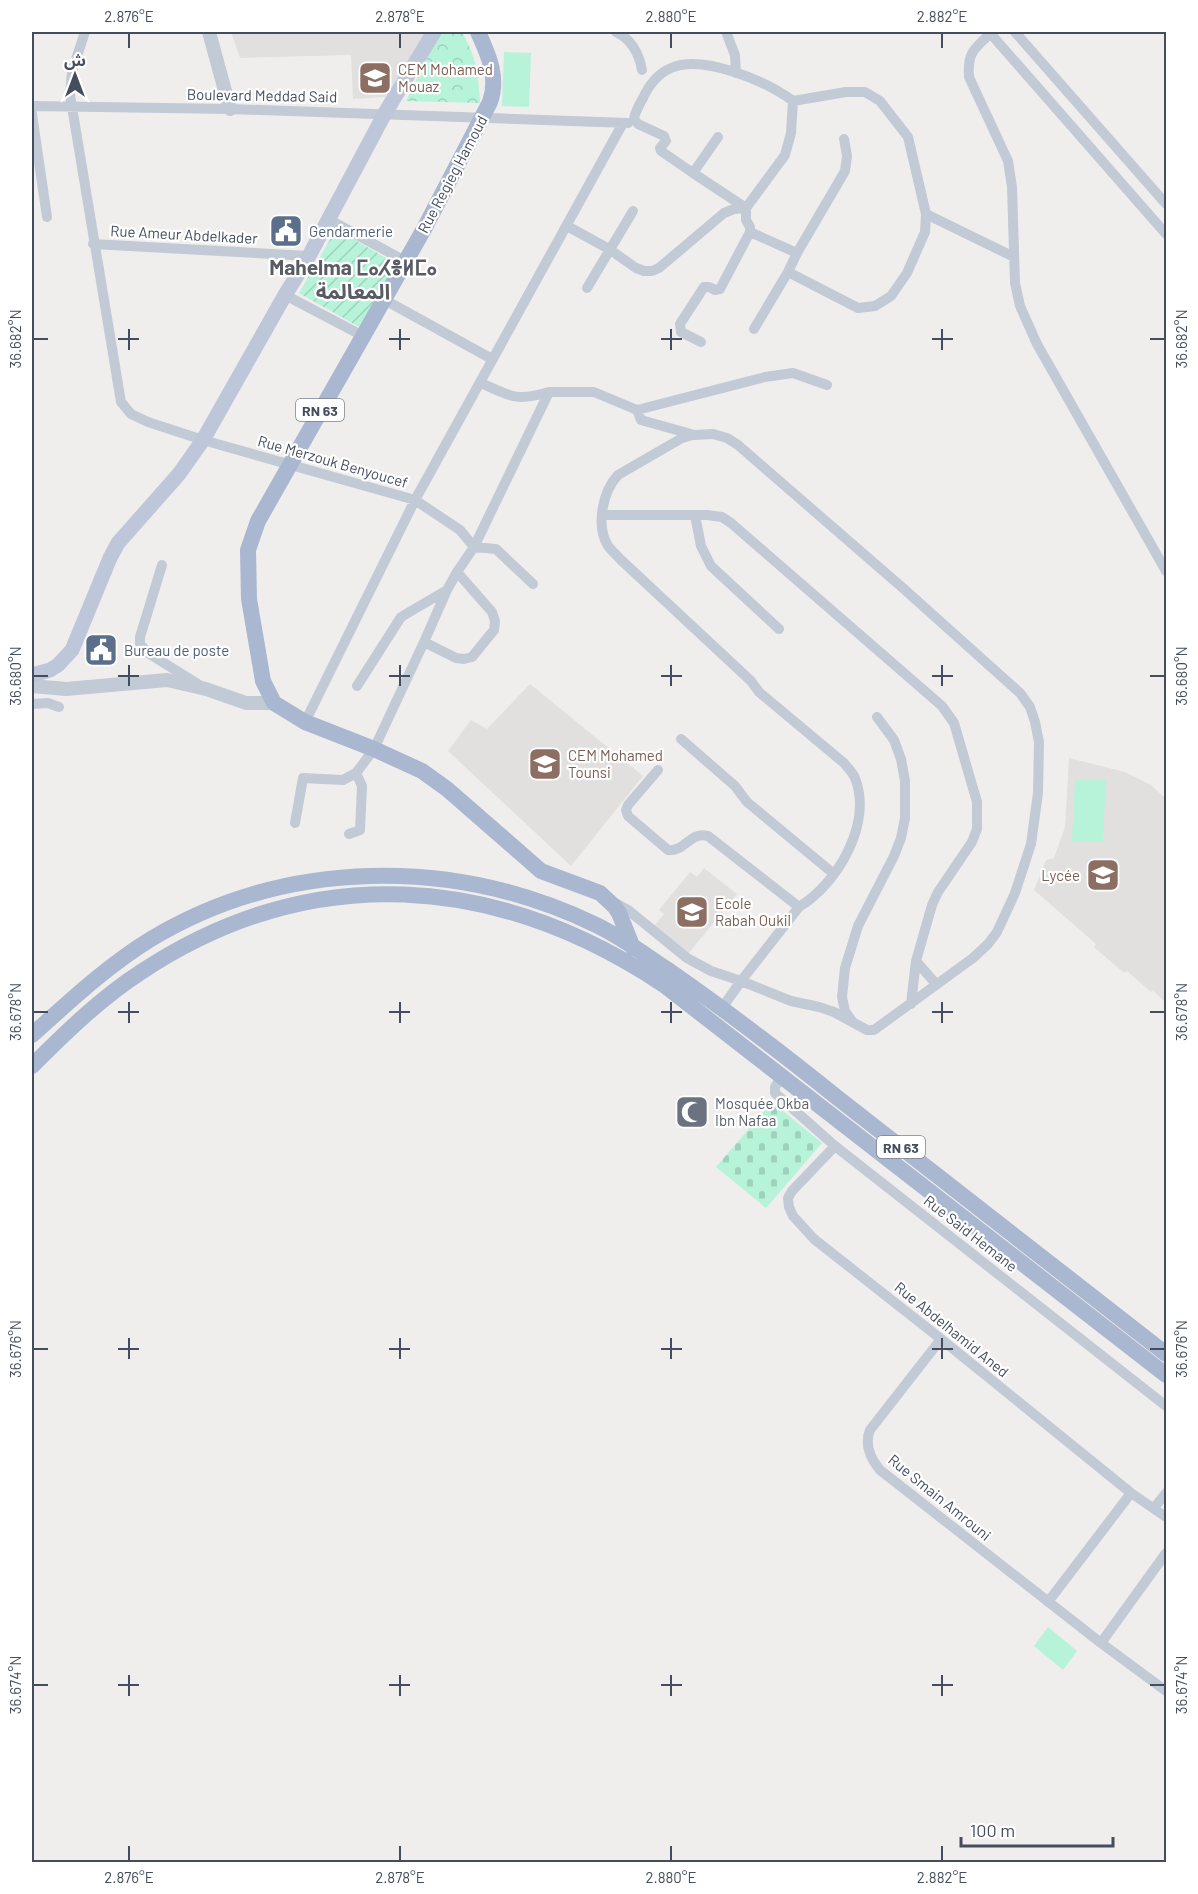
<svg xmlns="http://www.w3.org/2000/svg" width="1198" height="1894" font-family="Barlow,'Noto Sans Arabic','Noto Sans Tifinagh',sans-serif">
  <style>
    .education { fill: #e2dfdf }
    .cemetery { fill: url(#cemetery-stones) }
    .park { fill: url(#park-crowns) }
    .garden { fill: url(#garden-furrows) }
    .pitch { fill: #b6f3d8 }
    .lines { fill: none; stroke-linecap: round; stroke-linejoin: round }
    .minor { stroke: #c2cad6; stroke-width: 10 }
    .tertiary { stroke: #c2cad6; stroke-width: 14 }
    .secondary { stroke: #bec6d9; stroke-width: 15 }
    .primary { stroke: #aab7d0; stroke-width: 16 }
    .ticks { fill: none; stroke: #444d5d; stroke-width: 2 }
    .labels { text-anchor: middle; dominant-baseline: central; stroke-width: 4.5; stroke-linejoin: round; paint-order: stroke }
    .shield { fill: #fff; stroke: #7c828e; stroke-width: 1.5 }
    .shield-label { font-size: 14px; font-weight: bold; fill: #444d5d }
    .education-label { font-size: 15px; fill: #785e54; stroke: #fff; text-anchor: start }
    .street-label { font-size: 15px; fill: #444d5d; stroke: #fff }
    .service-label { font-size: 15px; fill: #4e5e75; stroke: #fff; text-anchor: start }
    .worship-label { font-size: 15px; fill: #5b616d; stroke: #fff; text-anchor: start }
    .district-label { font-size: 21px; font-weight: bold; fill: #595c63; stroke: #fff }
    .neatline { fill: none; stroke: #444d5d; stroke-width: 2 }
    .ticks-label { font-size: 15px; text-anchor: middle; fill: #444d5d }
  </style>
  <defs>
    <pattern id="cemetery-stones" width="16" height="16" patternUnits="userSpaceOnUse" patternTransform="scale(1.5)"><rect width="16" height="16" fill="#b6f3d8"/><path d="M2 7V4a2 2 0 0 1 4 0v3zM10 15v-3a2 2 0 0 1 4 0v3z" fill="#9ed2bc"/></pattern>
    <pattern id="park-crowns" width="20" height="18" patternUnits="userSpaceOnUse" patternTransform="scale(1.5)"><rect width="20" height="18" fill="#b6f3d8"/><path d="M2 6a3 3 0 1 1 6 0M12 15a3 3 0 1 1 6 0" fill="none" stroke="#9ed2bc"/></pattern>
    <pattern id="garden-furrows" width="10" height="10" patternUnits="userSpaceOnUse" patternTransform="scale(1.5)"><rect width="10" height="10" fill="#b6f3d8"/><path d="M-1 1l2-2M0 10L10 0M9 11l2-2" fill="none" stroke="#9ed2bc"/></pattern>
  </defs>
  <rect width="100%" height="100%" fill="#f0eeed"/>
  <path class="education" d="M231,32H427L385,97L353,99L351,55L240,58Z
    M530,684L643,776L571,866L448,751L471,720L487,729Z
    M1069,758L1125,772L1151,785L1166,799V1003L1153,990L1151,992L1127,971L1124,973L1094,947L1096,944L1034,890L1046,860L1054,858L1065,827Z
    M704,868L737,894L688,954L654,926L664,914L659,910L690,872L697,877Z"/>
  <path class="cemetery" d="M772,1102L822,1143L766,1208L716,1167Z"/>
  <path class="park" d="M440,32H462C477,60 478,71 480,103L406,101Z"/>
  <path class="garden" d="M336,229L398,265L361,328L299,293Z"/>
  <path class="pitch" d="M504,52L531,53L529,107L502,106Z
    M1075,780H1106L1103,841H1072Z
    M1048,1627L1077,1651L1063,1670L1034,1646Z"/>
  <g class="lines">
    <path class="minor" d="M85,32L72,71L70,95L121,402L131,414L148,422L203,440L415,500L460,530L474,547L496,549L533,584
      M616,32C631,39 639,53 642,70
      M726,32L735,55L736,73
      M992,32C975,48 967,52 969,77L1008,161L1012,187L1015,283L1020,306L1037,344L1166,571
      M1015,32L1166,204
      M990,33L1166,234
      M32,106L230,109L628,123
      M32,114L47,217
      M718,137L693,173L746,208V220L750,227V232L797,253
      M693,173L661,151L660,148L666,141L664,136L638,124L634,119C635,112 639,105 643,98C649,85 657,74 671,68C703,54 766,81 793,101L846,92H865L880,101L908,137L926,214L925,232L907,273L891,296L875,306L858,308L788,272L797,253L845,171L847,156L844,139
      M926,214L1014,257
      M328,219L405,261
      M567,226L609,249L636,268L644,271H652L659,268L724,213L734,209L746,208L785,155L791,133L793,101
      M93,244L309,256
      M587,288L633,211
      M285,295L363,336
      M383,299L492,359
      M754,329L788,272
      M701,342L681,332L680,324L704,287H709L715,290L720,289L750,232
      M481,383C510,396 516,402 549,392
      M637,410L641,420L691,434
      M602,515H707L722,517L731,523L942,706L954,723L977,802V829L972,842L938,892L932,905L916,961
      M695,515L701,546L711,566L779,629
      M162,565L140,637V644L148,653L201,686
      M424,642L447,590L457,572
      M357,686L401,617L447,590
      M32,704L48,703L59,707
      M305,722L415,500L623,123
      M681,739L735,786L747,802L834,874
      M658,770L628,805L626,810L628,816L668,850C685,852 690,831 708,836L799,907
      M295,823L303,778L343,780L356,773
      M349,834L360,830L362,786L356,773L374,749L424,642L456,658L464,659L472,657L494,630L495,621L492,612L457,572L474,547L549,392H594L637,410L765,377L793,373L827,385
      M615,903L628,910L687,958L711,971L741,981L791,1001L819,1007L834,1012L867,1030H874L973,958L988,944L997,932L1015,893L1031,844L1038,793L1039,742L1035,722L1030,707L1020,693L904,589L738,445L727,438L713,434L693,435L682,438L618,475C603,491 596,524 607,544C610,550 616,554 620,559L751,681L759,692L844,763C848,768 853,773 855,778C873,824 837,884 799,907L741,981L722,1008
      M911,1004L916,961L936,984
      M852,1021L845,1011L842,997L845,968L858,926L894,856L901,838L905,818V781L901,759L894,740L877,717
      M782,1076L775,1087V1093L835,1146L1166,1406
      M835,1146L792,1191L788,1198L789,1207L793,1216L814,1239L941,1339L1131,1493L1166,1517
      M941,1339L870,1430C864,1445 870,1458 880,1470L1101,1643L1166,1691
      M1154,1508L1166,1493
      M1048,1602L1131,1493
      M1101,1643L1166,1553"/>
    <path class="tertiary" d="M209,32L230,109
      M32,686L66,689L167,680L206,689L246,703H274"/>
    <path class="secondary" d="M32,675L50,670L58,665L72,650L110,558L118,543L179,474L203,440L285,295L309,256L385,113L434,32"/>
    <path class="primary" d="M478,32C488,54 499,77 490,102L424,229L258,521L248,550L249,599L263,681L274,703L305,722L374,749L422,771L447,789L541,871L600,893L615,907L619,913L633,948
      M32,1035C70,1001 107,966 151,939C286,858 454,857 594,924C620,936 644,954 668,970C727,1011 783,1054 839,1099C948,1184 1057,1269 1166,1354
      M32,1066C66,1032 101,998 141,972C312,859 497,874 664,985L1166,1375"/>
  </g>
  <path class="ticks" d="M129,33V48M400,33V48M671,33V48M942,33V48M129,329V350M400,329V350M671,329V350M942,329V350M33,339H48M118,339H139M389,339H410M661,339H682M932,339H953M1150,339H1165M129,665V686M400,665V686M671,665V686M942,665V686M33,676H48M118,676H139M389,676H410M661,676H682M932,676H953M1150,676H1165M129,1002V1023M400,1002V1023M671,1002V1023M942,1002V1023M33,1012H48M118,1012H139M389,1012H410M661,1012H682M932,1012H953M1150,1012H1165M129,1338V1359M400,1338V1359M671,1338V1359M942,1338V1359M33,1349H48M118,1349H139M389,1349H410M661,1349H682M932,1349H953M1150,1349H1165M129,1675V1696M400,1675V1696M671,1675V1696M942,1675V1696M33,1685H48M118,1685H139M389,1685H410M661,1685H682M932,1685H953M1150,1685H1165M129,1846V1861M400,1846V1861M671,1846V1861M942,1846V1861"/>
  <defs>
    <symbol id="school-square" viewBox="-11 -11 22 22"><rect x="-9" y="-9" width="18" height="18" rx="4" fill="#8d6e63" stroke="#fff"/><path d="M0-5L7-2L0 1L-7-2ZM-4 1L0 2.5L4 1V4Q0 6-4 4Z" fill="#fff"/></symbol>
    <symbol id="civic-square" viewBox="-11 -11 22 22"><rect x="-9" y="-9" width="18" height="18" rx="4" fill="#5c6f8a" stroke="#fff"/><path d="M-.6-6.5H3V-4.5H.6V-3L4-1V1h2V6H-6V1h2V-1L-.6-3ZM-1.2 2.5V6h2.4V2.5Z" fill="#fff"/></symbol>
    <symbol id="mosque-square" viewBox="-11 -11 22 22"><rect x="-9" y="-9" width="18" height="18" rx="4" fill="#6b7280" stroke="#fff"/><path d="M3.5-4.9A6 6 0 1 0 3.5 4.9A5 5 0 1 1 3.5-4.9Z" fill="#fff"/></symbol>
  </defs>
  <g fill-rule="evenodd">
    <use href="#school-square" x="356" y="59" width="38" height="38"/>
    <use href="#civic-square" x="267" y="212" width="38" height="38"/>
    <use href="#civic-square" x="82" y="631" width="38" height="38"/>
    <use href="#school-square" x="526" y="745" width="38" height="38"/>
    <use href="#school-square" x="1084" y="856" width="38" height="38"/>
    <use href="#school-square" x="673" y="893" width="38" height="38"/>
    <use href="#mosque-square" x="673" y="1093" width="38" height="38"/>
  </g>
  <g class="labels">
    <g class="shield">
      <rect x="296" y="399" width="48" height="22" rx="4.5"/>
      <rect x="877" y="1136" width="48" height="22" rx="4.5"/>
    </g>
    <g class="shield-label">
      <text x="320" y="410">RN 63</text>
      <text x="901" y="1147">RN 63</text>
    </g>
    <g class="education-label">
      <text x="398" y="69">CEM Mohamed<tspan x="398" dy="17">Mouaz</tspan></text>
      <text x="568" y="755">CEM Mohamed<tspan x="568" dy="17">Tounsi</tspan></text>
      <text x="1080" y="875" text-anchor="end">Lycée</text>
      <text x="715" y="903">Ecole<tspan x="715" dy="17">Rabah Oukil</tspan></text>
    </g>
    <g class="street-label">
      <text transform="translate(262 95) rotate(1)">Boulevard Meddad Said</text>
      <text transform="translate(452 174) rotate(-62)">Rue Regieg Hamoud</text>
      <text transform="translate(184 234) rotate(3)">Rue Ameur Abdelkader</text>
      <text transform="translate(333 461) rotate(16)">Rue Merzouk Benyoucef</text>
      <text transform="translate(971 1233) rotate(38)">Rue Said Hemane</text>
      <text transform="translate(952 1329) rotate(39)">Rue Abdelhamid Aned</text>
      <text transform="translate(940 1497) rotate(39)">Rue Smain Amrouni</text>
    </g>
    <g class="service-label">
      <text x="309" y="231">Gendarmerie</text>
      <text x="124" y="650">Bureau de poste</text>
    </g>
    <g class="worship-label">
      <text x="715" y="1103">Mosquée Okba<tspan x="715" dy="17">Ibn Nafaa</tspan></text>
    </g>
    <g class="district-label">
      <text x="353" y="266">Mahelma ⵎⴰⵃⴻⵍⵎⴰ<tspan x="353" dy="24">المعالمة</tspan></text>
    </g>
  </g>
  <rect width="1198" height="1894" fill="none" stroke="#ffffff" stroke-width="66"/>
  <g transform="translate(75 75)" stroke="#ffffff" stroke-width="4.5" paint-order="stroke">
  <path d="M0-4.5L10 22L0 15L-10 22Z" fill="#444d5d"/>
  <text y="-9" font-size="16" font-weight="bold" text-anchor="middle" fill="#444d5d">ش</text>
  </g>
  <path d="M961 1837v9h152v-9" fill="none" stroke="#444d5d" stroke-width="3"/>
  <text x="970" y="1837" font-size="18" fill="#444d5d" stroke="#ffffff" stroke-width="4.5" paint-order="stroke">100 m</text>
  <rect x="33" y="33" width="1132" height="1828" class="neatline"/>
  <g class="ticks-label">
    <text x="129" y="22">2.876°E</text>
    <text x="400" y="22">2.878°E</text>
    <text x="671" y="22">2.880°E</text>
    <text x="942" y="22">2.882°E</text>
    <text transform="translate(16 339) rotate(-90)" y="5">36.682°N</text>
    <text transform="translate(1182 339) rotate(-90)" y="5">36.682°N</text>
    <text transform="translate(16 676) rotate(-90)" y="5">36.680°N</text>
    <text transform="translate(1182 676) rotate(-90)" y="5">36.680°N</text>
    <text transform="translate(16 1012) rotate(-90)" y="5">36.678°N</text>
    <text transform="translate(1182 1012) rotate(-90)" y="5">36.678°N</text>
    <text transform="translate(16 1349) rotate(-90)" y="5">36.676°N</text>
    <text transform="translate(1182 1349) rotate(-90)" y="5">36.676°N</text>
    <text transform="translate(16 1685) rotate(-90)" y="5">36.674°N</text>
    <text transform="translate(1182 1685) rotate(-90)" y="5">36.674°N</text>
    <text x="129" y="1883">2.876°E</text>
    <text x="400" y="1883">2.878°E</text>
    <text x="671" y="1883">2.880°E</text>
    <text x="942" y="1883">2.882°E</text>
  </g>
</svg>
